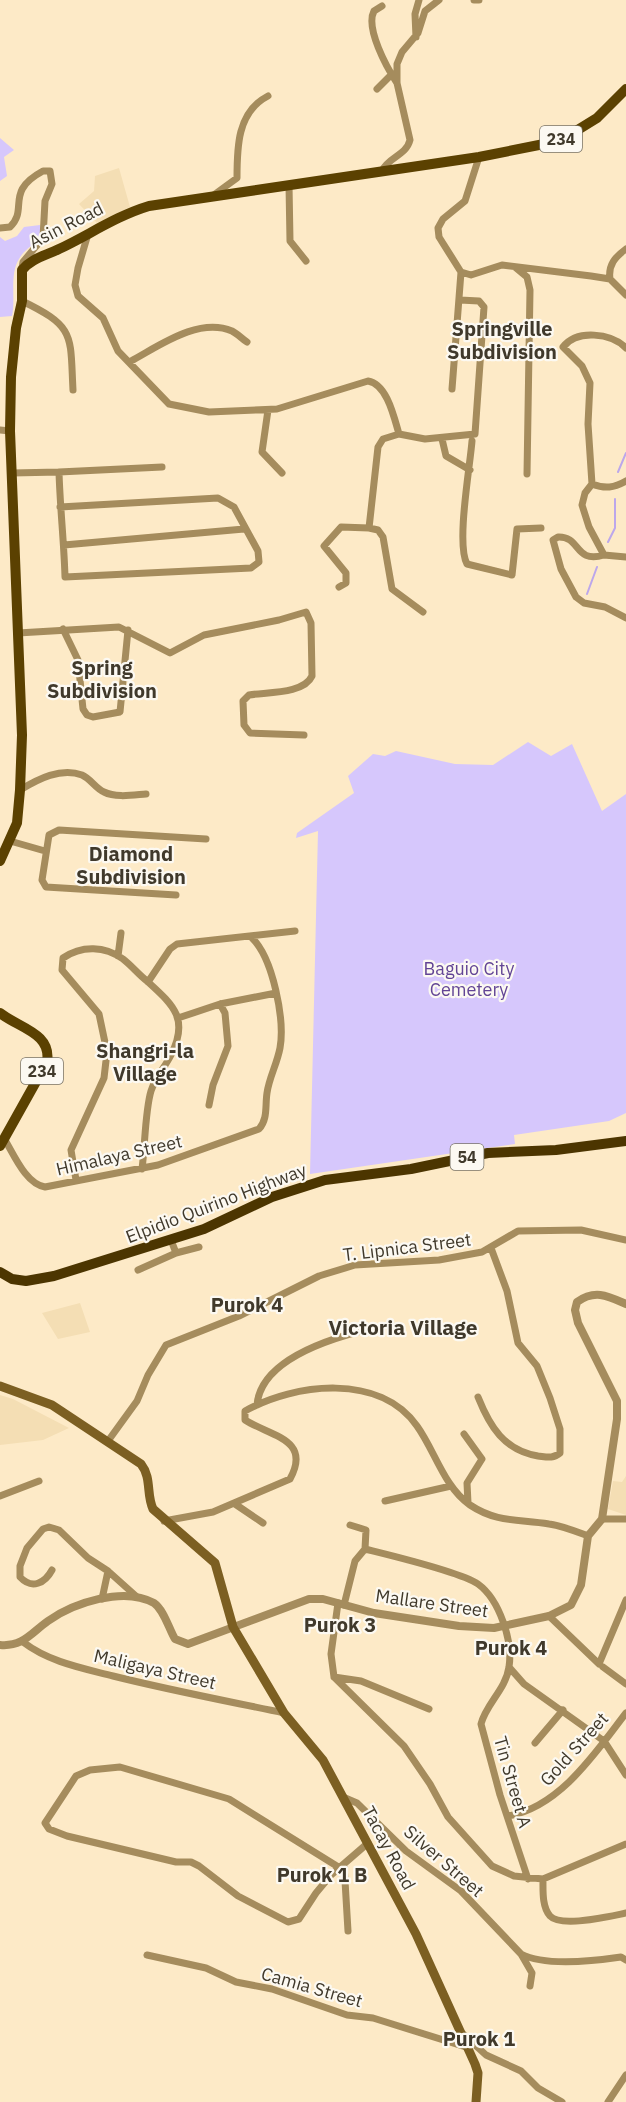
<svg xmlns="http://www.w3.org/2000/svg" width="626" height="2102" font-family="'IBM Plex Sans',sans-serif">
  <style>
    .built { fill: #f4deb4 }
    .green { fill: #d6c7fc }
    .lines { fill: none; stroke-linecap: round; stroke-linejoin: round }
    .stream { stroke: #bca7eb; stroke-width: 2 }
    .minor { stroke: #a58c5d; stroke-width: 7 }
    .tertiary { stroke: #a58c5d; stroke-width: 8 }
    .secondary { stroke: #7c5f22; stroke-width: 9 }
    .primary { stroke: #5b4101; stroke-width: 10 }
    .trunk { stroke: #4c3500; stroke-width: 10 }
    .labels { text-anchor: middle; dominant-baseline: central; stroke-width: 4.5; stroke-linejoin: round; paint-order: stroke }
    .shield { fill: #fcf9f2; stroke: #787367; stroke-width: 1.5 }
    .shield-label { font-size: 16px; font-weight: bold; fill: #40392b }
    .street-label { font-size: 18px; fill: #40392b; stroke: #fcf9f2 }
    .park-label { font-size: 18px; fill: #624495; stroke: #fcf9f2 }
    .neighbourhood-label { font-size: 20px; font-weight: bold; fill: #40392b; stroke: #fcf9f2 }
    .quarter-label { font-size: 21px; font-weight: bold; fill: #40392b; stroke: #fcf9f2 }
  </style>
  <rect width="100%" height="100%" fill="#fdeac7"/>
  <path class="built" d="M119,168L130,207L97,223L79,204L94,191L95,176Z
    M80,1303L90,1332L58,1339L42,1313Z
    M0,1395L13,1399L69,1428L43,1440L0,1445Z
    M626,1476V1515L608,1509L613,1481L622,1482Z"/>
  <path class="green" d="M0,138L14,150L4,157L7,176L0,181Z
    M40,225C42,244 27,245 19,259C9,275 16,299 12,316L0,317V237L5,241L17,236L24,227Z
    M528,742L551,756L572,744L602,811L626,794V1113L609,1121L514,1135L515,1144L310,1174L318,831L296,838L297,833L354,793L348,776L373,754L385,756L396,751L455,764L493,765Z"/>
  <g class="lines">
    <path class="stream" d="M618,472L626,453
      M608,542L615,528V499
      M587,594L597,567"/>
    <path class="minor" d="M474,0H479
      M382,6L374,11C365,28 387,68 397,83
      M416,37L415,14L419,0
      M377,89L391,75
      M479,157L465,201L443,219L438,228L439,237L461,272L471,275L502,265L591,276L610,279L626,295
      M382,171C388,157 406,156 410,140L397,83V64L402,52L418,33L425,11L439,0
      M289,185L290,241L306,261
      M211,197L237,178C237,148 237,112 268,96
      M0,228L10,227C29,209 4,192 43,171H50L52,184L45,201L43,238L23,262L22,268
      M88,234L78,268L75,285L78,296L103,318L118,351L169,404L209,412L277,409L368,381C387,384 394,417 399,434L425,439L475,434L484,307L479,301L460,300
      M515,267L527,277L530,290L527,474
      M610,279C608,265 615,257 626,249
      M22,301C76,327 70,335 73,390
      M626,348C611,333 577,329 563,347L582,366L590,383L588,424L592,484L585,493L582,505L589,527L604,555L626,557
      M131,361C159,346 198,317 232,331C238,334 242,339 247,342
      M452,389L461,272
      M268,410L262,452L282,473
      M0,430L10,431
      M399,434L383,439L378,447L369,528L378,530L383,537L392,589L423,612
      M442,439L446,456L470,470
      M472,441C470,467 456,544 467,564L512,575L517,529L541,528
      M59,472L162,467
      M12,473L59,472C60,507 64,542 65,577L251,568L259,562L258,551L234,507L218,498L60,507
      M592,484C605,489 614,488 626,481
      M64,545L244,529
      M604,555C574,564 581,536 558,537L553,540L561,569L576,597L584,603L605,607L626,618
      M339,587L346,583V573L324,546L341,527L369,528
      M63,629L78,660L83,709L87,715L93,717L120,712L128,630
      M18,633L119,627L170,653L204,635L279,620L306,612L311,623L312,676C304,694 267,692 249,695L243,701L244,725L250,733L304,735
      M20,790C38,779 61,767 82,775C91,779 95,788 104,792C116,798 133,795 146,794
      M10,841L45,851
      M176,895L46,887L42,880L49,835L59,830L206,839
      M118,956L121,933
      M148,982L170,949L177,944L295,931
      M178,1018L220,1004L276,993
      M209,1105L213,1085L228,1046L225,1013L220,1004
      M5,1140C14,1155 26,1184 45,1187L158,1165L259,1129C268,1119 265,1106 267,1093C269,1078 277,1064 280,1048C285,1020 273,958 252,938
      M76,1180L71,1150L104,1078L107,1052L99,1014L62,970L63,958C82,945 105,946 123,959C132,966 138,974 147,981C172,1004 190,1018 171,1055C165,1067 155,1078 151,1091C145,1111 145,1147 142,1169
      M176,1253L199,1247
      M138,1270L176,1253L171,1240
      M478,1397C490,1427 504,1450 538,1456C547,1457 553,1459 560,1453V1429L550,1398L537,1366L518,1343L507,1291L491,1248
      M257,1405C261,1358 335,1337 373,1328
      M464,1434L482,1459L467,1483L468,1503
      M108,1441L137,1401L148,1375L166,1345L239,1316L319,1276L355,1265L439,1260L482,1252L518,1231L581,1230L626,1240
      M0,1496L39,1481
      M385,1501L451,1486
      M235,1504L263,1523
      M602,1519H626
      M164,1521L213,1512L290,1479C312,1439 270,1436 245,1420V1411C295,1383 380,1373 417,1426C435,1451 444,1487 470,1505C497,1523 519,1519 549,1524C563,1526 575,1531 588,1536
      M365,1549C389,1555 461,1572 478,1584C500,1600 513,1642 509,1667C506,1689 486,1704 481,1724L500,1795L528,1879
      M52,1570C45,1583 32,1590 20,1577V1566L27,1548L43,1529L49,1527L59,1530L88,1558L108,1571
      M102,1599L108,1571L137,1597
      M338,1603L331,1654L334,1677L404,1746L430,1784L448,1817L492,1866L514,1876L543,1879L626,1844
      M344,1605L355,1561L365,1549L366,1530L350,1525
      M549,1616L599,1664L626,1600
      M23,1642C49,1662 82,1668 113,1676C169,1690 227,1701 284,1713
      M509,1667L524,1684L604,1741L626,1775
      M603,1667L626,1684
      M334,1677L361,1681L429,1709
      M535,1743L563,1710
      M343,1797L357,1803L406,1851L461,1891L521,1954C546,1967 594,1961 621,1957L626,1960
      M508,1816C560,1807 596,1752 626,1713
      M344,1864L348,1931
      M340,1868L229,1799L120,1767L90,1770L76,1776L45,1823L49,1829L67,1836L176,1862H191L199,1866L238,1896L288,1922L299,1919L316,1893L331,1875L368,1843
      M543,1879C543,1891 542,1907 550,1916C561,1928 611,1916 626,1913
      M521,1954L532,1973L530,1986
      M147,1955L206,1968L236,1982L272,1989L347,2015L373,2018L469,2048
      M462,2033L486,2055L521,2071L538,2088L562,2102
      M608,2102L626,2075"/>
    <path class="tertiary" d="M0,1645C23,1647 31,1633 48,1621C73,1603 124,1586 154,1603C164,1610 169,1629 175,1639L188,1644L309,1599H323L374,1613L459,1626L494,1628L549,1616L571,1605L581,1585L588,1536L602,1519L617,1419V1401L578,1323L575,1310L577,1302C595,1289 608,1296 626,1304"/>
    <path class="secondary" d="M0,1386L52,1405L141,1464C152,1478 146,1494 153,1509L215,1563L233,1627L284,1713L323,1760L416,1934L475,2064L478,2073L476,2102"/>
    <path class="primary" d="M0,861L17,823L20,790L22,735L10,431L11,377L16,328L22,301V270C32,258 45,256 59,249C89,235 116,216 149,206L479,157L549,143L563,139L597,118L626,89
      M0,1013C19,1028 52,1033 47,1062L0,1146"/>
    <path class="trunk" d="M0,1272L12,1279L26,1281L54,1276L204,1229L272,1197L325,1180L411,1169L488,1153L556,1150L626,1141"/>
  </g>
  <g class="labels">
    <g class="shield">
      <rect x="540" y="126" width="42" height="26" rx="4.5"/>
      <rect x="21" y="1058" width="42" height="26" rx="4.5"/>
      <rect x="450.5" y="1144" width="33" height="26" rx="4.5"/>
    </g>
    <g class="shield-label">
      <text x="561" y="139">234</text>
      <text x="42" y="1071">234</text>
      <text x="467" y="1157">54</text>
    </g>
    <g class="street-label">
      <text transform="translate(66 225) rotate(-27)">Asin Road</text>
      <text transform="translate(119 1155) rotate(-13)">Himalaya Street</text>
      <text transform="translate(216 1203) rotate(-21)">Elpidio Quirino Highway</text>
      <text transform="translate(407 1247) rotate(-7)">T. Lipnica Street</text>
      <text transform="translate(432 1603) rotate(8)">Mallare Street</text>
      <text transform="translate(155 1669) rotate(13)">Maligaya Street</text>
      <text transform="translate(574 1749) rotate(-48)">Gold Street</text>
      <text transform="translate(513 1782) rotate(74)">Tin Street A</text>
      <text transform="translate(389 1848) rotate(62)">Tacay Road</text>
      <text transform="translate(444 1861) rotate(41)">Silver Street</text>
      <text transform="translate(312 1987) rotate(16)">Camia Street</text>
    </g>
    <g class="park-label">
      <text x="469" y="968">Baguio City<tspan x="469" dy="21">Cemetery</tspan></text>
    </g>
    <g class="neighbourhood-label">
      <text x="502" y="328">Springville<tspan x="502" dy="23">Subdivision</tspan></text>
      <text x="102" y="667">Spring<tspan x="102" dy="23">Subdivision</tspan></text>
      <text x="131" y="853">Diamond<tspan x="131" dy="23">Subdivision</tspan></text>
      <text x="145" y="1050">Shangri-la<tspan x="145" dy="23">Village</tspan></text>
      <text x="247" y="1304">Purok 4</text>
      <text x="340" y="1624">Purok 3</text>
      <text x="511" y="1647">Purok 4</text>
      <text x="322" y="1874">Purok 1 B</text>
      <text x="479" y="2038">Purok 1</text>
    </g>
    <g class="quarter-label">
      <text x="403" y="1327">Victoria Village</text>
    </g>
  </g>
</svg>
